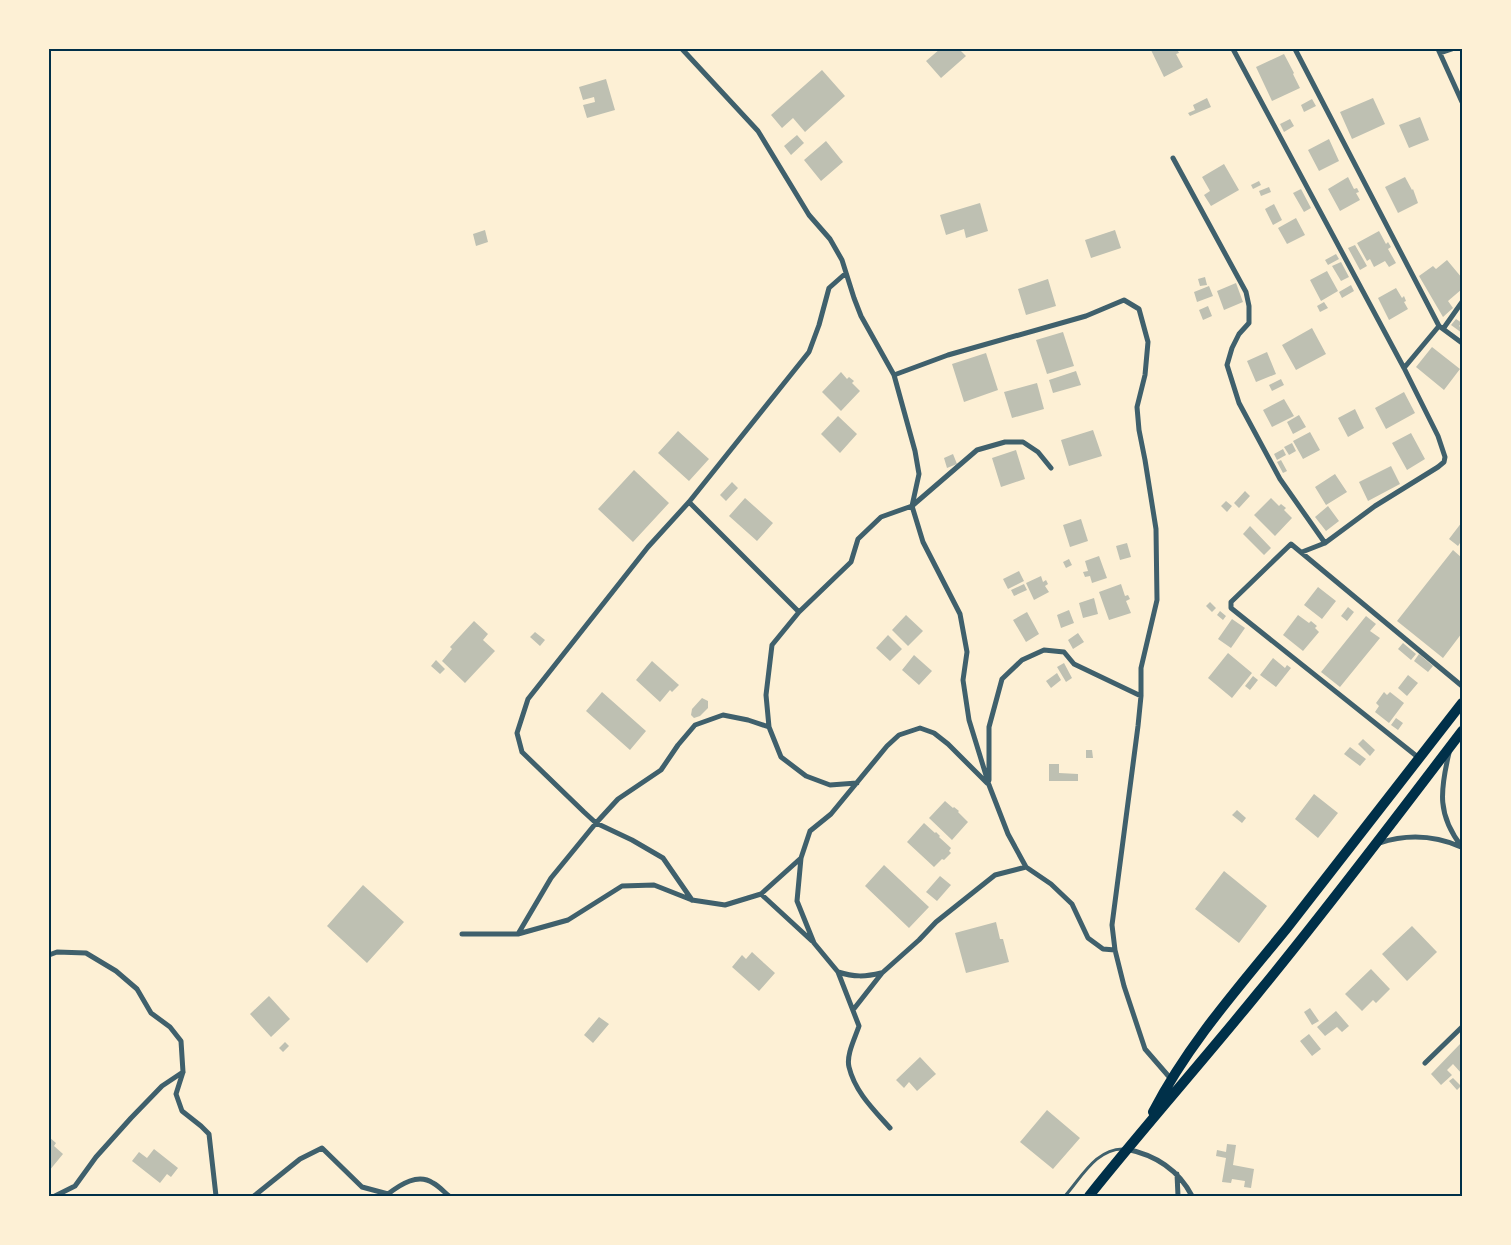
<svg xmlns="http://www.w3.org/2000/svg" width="1511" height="1245" font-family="Merriweather,serif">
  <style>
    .building { fill: #bec0b2 }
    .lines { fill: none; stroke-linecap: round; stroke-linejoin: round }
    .service { stroke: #3f606c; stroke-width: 3 }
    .minor { stroke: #3f606c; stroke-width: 5 }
    .primary { stroke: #003049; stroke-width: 10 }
    .neatline { fill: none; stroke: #003049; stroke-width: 2 }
  </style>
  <rect width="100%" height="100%" fill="#fdf0d5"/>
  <path class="building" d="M940,49H959L966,56L941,78L926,61Z
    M1154,49H1177L1179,53L1176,54L1183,67L1164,77L1151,50Z
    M1284,54L1294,73L1293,74L1300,88L1272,101L1256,67Z
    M822,70L845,96L805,132L793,118L782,128L771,115Z
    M606,79L615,110L587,118L583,105L595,102L594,97L583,100L579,87Z
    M1207,98L1211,107L1190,116L1188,113L1195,110L1193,105Z
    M1373,98L1385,124L1352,139L1340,112Z
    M1312,99L1316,106L1304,112L1301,105Z
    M1420,117L1429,140L1409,148L1399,125Z
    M1290,119L1294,126L1284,132L1280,124Z
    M797,135L804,143L791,155L784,146Z
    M1329,139L1339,161L1319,171L1308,150Z
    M826,141L843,162L821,181L804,160Z
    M1224,164L1239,190L1211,206L1204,195L1210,191L1202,177Z
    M1348,177L1354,189L1357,188L1359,192L1356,193L1360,200L1340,211L1328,189Z
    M1405,177L1412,190L1413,189L1418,203L1398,213L1385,187Z
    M1259,181L1261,185L1253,189L1251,185Z
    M1269,187L1271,192L1261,196L1259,191Z
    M1301,189L1311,208L1304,212L1293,193Z
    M980,203L988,231L966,238L964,229L946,235L940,215Z
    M1274,204L1282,220L1273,225L1265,209Z
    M1296,218L1305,235L1287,244L1278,228Z
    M485,230L488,242L476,246L473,234Z
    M1115,230L1121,248L1091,258L1085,240Z
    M1379,231L1386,244L1388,242L1391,247L1388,249L1396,263L1389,267L1385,261L1374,267L1370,259L1367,261L1357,243Z
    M1355,245L1367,266L1360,270L1348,248Z
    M1336,254L1339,259L1328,265L1325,260Z
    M1447,260L1462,278V289L1448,301L1453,308L1443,317L1419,276L1433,266L1436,269Z
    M1341,262L1349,277L1341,281L1332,266Z
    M1327,271L1338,291L1321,301L1310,280Z
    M1205,277L1207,285L1200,286L1198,279Z
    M1048,279L1056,306L1026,315L1018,289Z
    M1236,283L1243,302L1224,310L1217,291Z
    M1351,285L1354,291L1342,298L1339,292Z
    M1209,286L1213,296L1197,302L1194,292Z
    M1396,288L1402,298L1404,296L1406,301L1404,302L1408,309L1389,320L1378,298Z
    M1324,302L1328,308L1320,312L1317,306Z
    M1208,306L1212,316L1203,320L1199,310Z
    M1456,319L1462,323L1459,326L1462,328V333L1451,325Z
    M1312,328L1326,354L1296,370L1282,345Z
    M1063,332L1074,366L1047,374L1036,340Z
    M1432,347L1460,369L1444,390L1416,367Z
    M1267,352L1276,374L1256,382L1247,361Z
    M986,353L998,390L964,402L952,364Z
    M1076,371L1081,385L1053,393L1049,380Z
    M841,372L847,379L849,377L854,381L852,383L860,391L841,411L822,392Z
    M1281,379L1284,385L1272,391L1269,385Z
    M1037,383L1044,409L1012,418L1004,392Z
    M1404,392L1415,413L1386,429L1375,408Z
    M1284,399L1294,416L1272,427L1263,410Z
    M1355,409L1364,428L1348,437L1338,418Z
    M1299,415L1306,427L1293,434L1287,422Z
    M838,416L857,434L840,453L821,434Z
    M1093,430L1102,456L1069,466L1061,440Z
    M678,431L709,459L689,481L658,453Z
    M1310,432L1320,450L1303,459L1293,441Z
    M1411,433L1425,459L1407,470L1392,443Z
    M1292,443L1296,451L1289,455L1284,447Z
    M1283,449L1286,455L1277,460L1274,454Z
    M1016,450L1025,479L1001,487L992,458Z
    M953,454L957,464L947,468L944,458Z
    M1281,460L1287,471L1283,473L1277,462Z
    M1391,466L1400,484L1368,501L1359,482Z
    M634,470L669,503L633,542L598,509Z
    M1335,474L1347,492L1326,505L1315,487Z
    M732,482L738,488L726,501L720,495Z
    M1245,491L1250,496L1239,508L1234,503Z
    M745,498L773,523L757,541L729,516Z
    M1271,498L1279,506L1281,504L1286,508L1284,510L1292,518L1275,536L1254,515Z
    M1226,501L1232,506L1227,512L1221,506Z
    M1328,506L1339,521L1326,531L1315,517Z
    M1081,519L1088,541L1070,547L1063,525Z
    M1462,522V540L1458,546L1449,539Z
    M1250,526L1271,548L1264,555L1243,534Z
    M1127,543L1131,557L1120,560L1116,546Z
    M1453,550L1462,558V633L1443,658L1397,621Z
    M1099,556L1107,578L1092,583L1090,576L1085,577L1083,572L1088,571L1085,561Z
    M1069,559L1072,565L1066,568L1063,562Z
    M1019,571L1024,581L1008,589L1003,579Z
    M1041,576L1043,582L1046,580L1048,584L1045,586L1049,592L1034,600L1026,583Z
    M1024,584L1027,590L1014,596L1011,590Z
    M1121,584L1125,596L1128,595L1130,599L1126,601L1131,613L1109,620L1099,592Z
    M1318,587L1336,601L1322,619L1304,605Z
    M1094,598L1098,614L1083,618L1079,603Z
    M1210,602L1216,608L1212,612L1206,606Z
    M1348,607L1354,612L1347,621L1341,616Z
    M1069,610L1074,623L1061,628L1057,615Z
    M1220,611L1226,616L1223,620L1217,615Z
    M1027,612L1039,634L1026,642L1013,620Z
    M906,615L923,631L908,646L892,630Z
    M1298,615L1309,623L1311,621L1317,626L1315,628L1319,632L1303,651L1283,635Z
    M1366,616L1376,624L1370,631L1380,638L1340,687L1321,672Z
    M1232,619L1245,628L1231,648L1218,639Z
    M474,621L488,634L483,640L495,651L465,683L442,661L452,649L450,647Z
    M535,632L545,640L540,646L530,637Z
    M1078,633L1084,642L1073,649L1068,640Z
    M888,635L902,649L890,661L876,648Z
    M1403,643L1416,654L1411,660L1398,649Z
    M1228,653L1252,673L1232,698L1208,678Z
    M1419,654L1433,666L1428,672L1414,661Z
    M914,655L932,671L919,685L902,670Z
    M1273,658L1285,668L1287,665L1291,668L1276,687L1260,675Z
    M436,660L445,669L440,674L431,666Z
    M652,661L679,685L672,692L670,690L660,702L636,680Z
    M1064,663L1072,678L1066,682L1057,667Z
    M1057,673L1061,680L1051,688L1046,681Z
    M1408,675L1418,683L1407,696L1398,688Z
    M1253,676L1258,680L1250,690L1245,686Z
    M602,692L646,731L630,750L586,711Z
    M1384,692L1387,695L1390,692L1404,703L1389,723L1375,712L1379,706L1376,703Z
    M702,698L708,701V708L700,716L694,718L691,715L692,709Z
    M1396,718L1403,723L1398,730L1391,725Z
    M1363,739L1375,750L1370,756L1358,744Z
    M1350,747L1366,759L1360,766L1344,754Z
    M1086,750H1092L1093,758H1086Z
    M1049,764H1059V773L1078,774V781H1049Z
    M1314,794L1338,813L1318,838L1295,819Z
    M945,801L953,808L954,807L959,811L958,812L968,822L952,840L929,818Z
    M1237,810L1246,818L1242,823L1232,815Z
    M924,823L935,833L936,832L940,836L939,837L951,848L949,851L951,853L944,860L942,859L934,867L907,842Z
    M884,865L929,907L909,928L865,886Z
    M1224,871L1267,906L1239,943L1195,909Z
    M940,876L951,885L937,901L926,892Z
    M363,885L404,922L367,963L327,926Z
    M996,922L1000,939H1003L1009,962L966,973L955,933Z
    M1412,926L1437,952L1407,981L1382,954Z
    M752,952L775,973L759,991L732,967L742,955L746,959Z
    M1371,969L1390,989L1376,1003L1373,1000L1362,1011L1345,994Z
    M269,996L290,1019L271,1037L250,1014Z
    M1310,1008L1319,1021L1312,1025L1304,1012Z
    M1336,1011L1349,1026L1342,1032L1337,1027L1325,1036L1317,1027Z
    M599,1017L609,1024L593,1043L584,1035Z
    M1309,1034L1321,1049L1312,1056L1300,1041Z
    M285,1042L289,1046L283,1052L279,1048Z
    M1462,1042V1074L1453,1064L1447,1070L1452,1075L1441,1085L1431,1074Z
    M920,1057L936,1074L917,1091L909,1082L904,1088L896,1080Z
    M1453,1078L1461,1086L1457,1090L1449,1081Z
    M1047,1110L1080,1138L1053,1169L1020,1142Z
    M49,1137L56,1143L54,1146L63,1154L49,1171Z
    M1227,1144L1236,1145L1233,1165L1254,1169L1251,1188L1244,1187L1245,1181L1232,1179L1231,1183L1222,1182L1226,1158L1216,1156L1217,1150L1226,1152Z
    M154,1149L178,1168L171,1177L167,1174L160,1183L132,1161L139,1152L147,1158Z"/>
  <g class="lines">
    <path class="service" d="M1065,1196C1081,1178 1097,1147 1125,1149"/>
    <path class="minor" d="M682,49L758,131L809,215L830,239L842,260L854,298L861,316L894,375L915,451L919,474L912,506L923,542L960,614L967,652L963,680L969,720L989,785L1008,834L1026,867L1051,884L1072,904L1088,938L1103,949L1115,950
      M1233,49L1404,368L1438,436L1445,457L1444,462L1438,467L1375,506L1325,543L1302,552
      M1295,49L1439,326L1462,343
      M1438,49L1462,102
      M1440,53L1452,49
      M1173,158L1246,292L1249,306V323L1239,334L1232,348L1227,365L1239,403L1280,479L1325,543
      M1443,329L1462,302
      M1404,368L1439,326
      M894,375L948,355L1086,316L1124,300L1139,309L1148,342L1145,375L1137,407L1139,430L1145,460L1156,529L1157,600L1141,668V696L1138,726L1112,925L1115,950L1124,986L1145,1049L1171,1079
      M689,502L799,612
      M1449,753C1440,791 1437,815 1462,847
      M1419,758L1231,608V602L1291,544L1462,686
      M989,780V727L1002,679L1022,660L1044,650L1064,652L1074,664L1141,696
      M857,783L830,785L806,776L781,757L769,727L766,695L772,645L799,612L851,562L858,539L881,517L912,506L977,450L1005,442H1023L1038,452L1051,468
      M1379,843C1407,834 1434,835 1461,847
      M761,894L812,941
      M692,900L663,858L632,840L596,823L584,812L522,752L517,733L528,699L648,547L689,502L809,352L819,325L829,288L846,273
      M462,934H518L568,920L622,886L654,885L692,900L725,905L761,894L801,858
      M518,934L551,878L596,823L618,799L661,770L678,745L695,725L723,715L748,720L769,727
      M49,955L57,952L86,953L116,971L137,989L151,1013L170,1027L181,1041L183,1072L176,1094L182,1111L201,1126L209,1134L216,1196
      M838,972C854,977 865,977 881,973
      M853,1010L882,973L919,940L936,922L995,875L1026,867
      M1425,1063L1462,1027
      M890,1128C874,1110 855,1092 849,1067C846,1055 855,1038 859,1026L838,972L814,943L797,901L801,858L810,831L831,814L887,746L899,735L920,728L934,733L948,744L987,783
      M1126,1149C1156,1155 1178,1169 1192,1196
      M1177,1174L1178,1196
      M55,1196L75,1186L96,1157L131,1118L162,1086L183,1072
      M254,1196L300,1159L322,1148L362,1187L388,1194C401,1184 418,1173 433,1183C439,1186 444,1192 449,1196"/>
    <path class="primary" d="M1153,1112C1188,1044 1239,987 1287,928C1346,853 1404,778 1462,703
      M1089,1196C1144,1127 1202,1062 1258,993C1328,908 1395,819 1462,731"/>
  </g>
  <rect width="1511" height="1245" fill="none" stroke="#fdf0d5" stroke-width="100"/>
  <rect x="50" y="50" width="1411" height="1145" class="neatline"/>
</svg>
